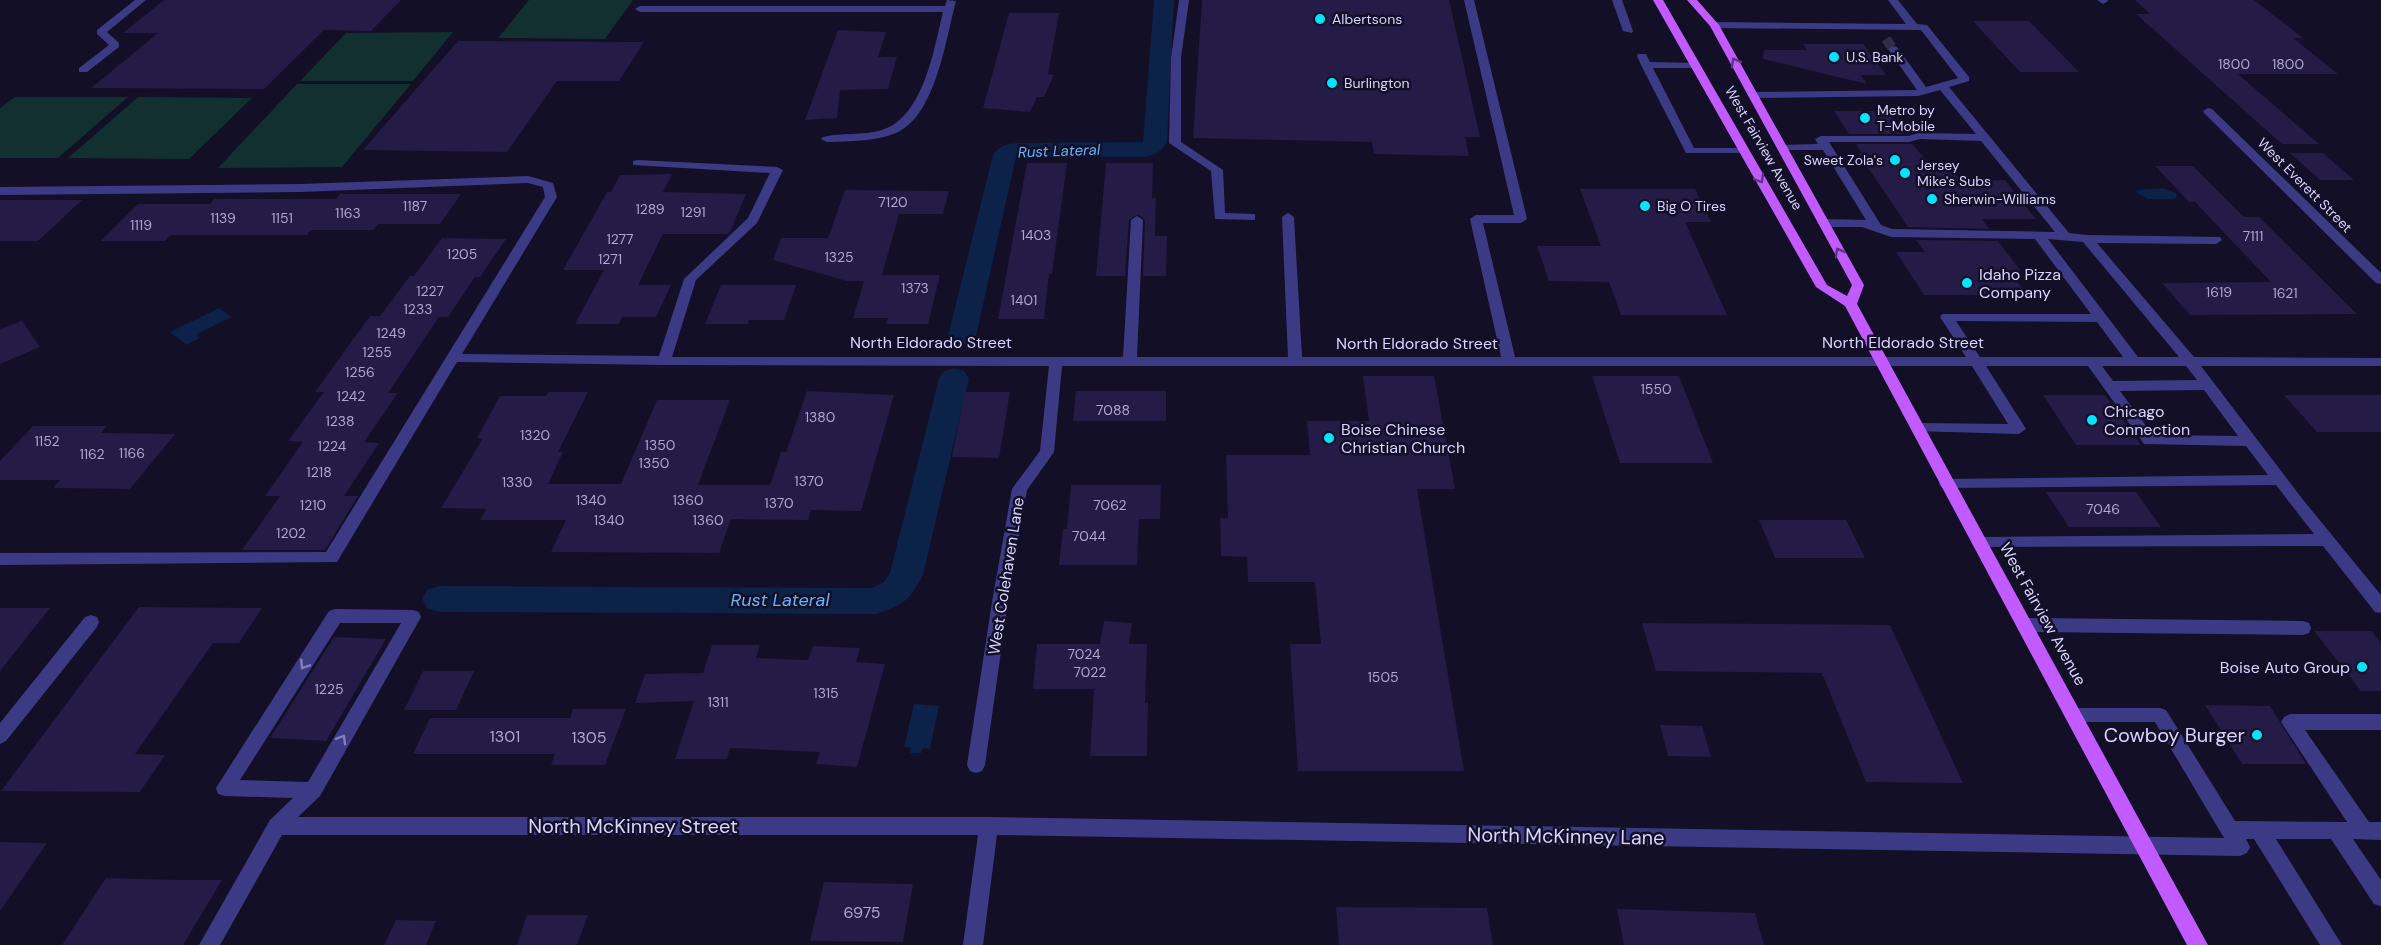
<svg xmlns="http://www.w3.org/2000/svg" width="2381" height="945" font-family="'DM Sans',sans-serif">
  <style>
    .green { fill: #12302f }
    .water { fill: #0c2248 }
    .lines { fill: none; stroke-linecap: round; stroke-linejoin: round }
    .canal { fill: #0c2248; fill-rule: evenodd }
    .building { fill: #241b47 }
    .minor-tunnel { stroke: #312d47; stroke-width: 10; stroke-dasharray: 10 5; stroke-linecap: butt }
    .minor { fill: #3d3a85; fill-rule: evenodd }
    .major { fill: #c25bff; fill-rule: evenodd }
    .oneway { stroke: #623188 }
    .oneway2 { stroke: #837fbc }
    .poi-dot { fill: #00e5ff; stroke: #130f26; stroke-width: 2 }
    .labels { text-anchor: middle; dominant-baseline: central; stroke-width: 5; stroke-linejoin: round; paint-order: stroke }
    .far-poi-label { font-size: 14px; fill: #d9d4ff; stroke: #130f26; text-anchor: start }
    .number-label { font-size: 14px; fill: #aca6d1 }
    .far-street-label { font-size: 14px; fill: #d9d4ff; stroke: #130f26 }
    .far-water-label { font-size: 15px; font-style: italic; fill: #62b6ff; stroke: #130f26 }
    .poi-label { font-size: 16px; fill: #d9d4ff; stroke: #130f26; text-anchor: start }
    .street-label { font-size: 16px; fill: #d9d4ff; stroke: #130f26 }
    .near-number-label { font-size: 16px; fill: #aca6d1 }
    .water-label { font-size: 18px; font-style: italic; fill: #62b6ff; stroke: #130f26 }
    .near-poi-label { font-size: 20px; fill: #d9d4ff; stroke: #130f26; text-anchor: end }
    .near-street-label { font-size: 20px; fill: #d9d4ff; stroke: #130f26 }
  </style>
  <rect width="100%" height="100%" fill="#130f26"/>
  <path class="green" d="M529,0H633L605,39L498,38Z
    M453,32L413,81H300L346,33Z
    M297,84H411L342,167L218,168Z
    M15,97H128L58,158H0V108Z
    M138,97L252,98L189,159L68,158Z"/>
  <path class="water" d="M2163,188L2176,193L2177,197L2174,199H2148L2136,192L2137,190Z
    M219,308L232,317L197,334L200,338L187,345L170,332Z
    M914,704L939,706L930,749L923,748L921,753H910L911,748L904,747Z"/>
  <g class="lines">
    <path class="canal" d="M1154,0H1174L1167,142C1161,152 1156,154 1145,157H1016L976,336L972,342L962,345L952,342L948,336L993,155C1000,145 1006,144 1018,143L1143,142Z
      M954,368L964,371L969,378L923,575C909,601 904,605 876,614L439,612L427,608L422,599L427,590L439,586L872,588L884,582L890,573L939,378L944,371Z"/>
  </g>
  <path class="building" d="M164,0H401L371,31L324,30L264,89L91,88L158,33H123Z
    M1202,0H1449L1480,137H1465L1469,156L1374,154L1372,142L1193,138Z
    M2135,0H2254L2303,38H2293L2338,74H2238L2319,144H2282L2136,14H2150Z
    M1009,13H1059L1048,74L1054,75L1044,97H1037L1030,112L983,108Z
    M1973,21H2029L2079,72H2020Z
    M838,30L886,32L878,57H897L888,89L840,90L837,118L805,120Z
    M458,41L644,42L619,81H557L507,152L363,150Z
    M1803,44H1863L1886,75H1861L1867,84L1763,59L1764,50H1807Z
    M1834,111H1887L1904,134H1849Z
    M1856,144H1912L1932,166H1950L1960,181L2005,180L2036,219H1982L1989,229L1908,227L1858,153H1862Z
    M2290,153H2323L2354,180H2320Z
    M1027,163H1067L1052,274H1049L1044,319H998Z
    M1106,163H1153L1152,198H1156L1155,236H1167L1166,276H1143L1145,220L1138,214L1129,220L1125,276H1096Z
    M2155,166H2193L2244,217H2259L2357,314L2190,315L2162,283L2271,282L2195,202H2189Z
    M672,174L663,192L746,194L730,232L727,234H663L638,285H671L656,317H622L619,324H575L604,270H563L607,192H611L620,175Z
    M1580,189H1695L1711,222H1685L1727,315H1621L1609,282L1549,281L1537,246H1601Z
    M845,190L949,191L943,214H899L882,275H940L928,324H886L888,318H853L864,281H847L773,260L781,238H828Z
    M340,194H461L440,224H378L373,230H311L307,235H170L165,241H101L138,204H210L214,199H336Z
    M0,200H82L38,241H0Z
    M442,238L506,239L480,277H475L448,317H439L388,393H398L364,442L379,443L344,496H358L325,550H242L280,496H265L303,442L288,441L324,392H315L370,316H380L410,276H414Z
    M1916,240L1998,241L2020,270H2009L2027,295H1924L1896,252H1925Z
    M721,285H796L784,320H749L748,324H705Z
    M22,321L40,347L0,364V329Z
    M1363,376H1434L1455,489H1417L1464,771H1298L1290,644H1321L1315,582H1248L1247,557L1221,556L1220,518H1228L1226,455H1310L1307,421H1369Z
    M1592,376H1679L1713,463H1620Z
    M807,391L894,395L861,511L811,510L808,520L731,519L719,553L551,552L566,520H480L486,509L441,508L483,438H477L500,396H546L548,392H588L558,452H563L548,484H621L657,400H730L698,485H770L781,452H786Z
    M1076,391H1166V421H1073Z
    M965,392H1010L999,458L952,457Z
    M2043,395H2105L2141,445H2076Z
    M2284,395H2381V432H2317Z
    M33,426H107L101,433L175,434L130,489L53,488L60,480H0V461Z
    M1071,485H1161L1160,519H1139L1137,565H1059L1063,529H1067Z
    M2046,492H2136L2161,527H2069Z
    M1759,520H1846L1865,558H1775Z
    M139,607L262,608L239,643H213L135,754L165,755L140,792L1,791Z
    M0,608H50L0,671Z
    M1104,621L1132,623L1129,644H1147L1145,703H1148L1147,756H1090L1094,689H1033L1037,644H1100Z
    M1642,623L1890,625L1963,783L1866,782L1822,673L1656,671Z
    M2314,631H2372L2381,643V691H2361Z
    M334,637L386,639L326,741L270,738Z
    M712,645H760L756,658L808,660L813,646L860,648L856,662L885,664L857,767L816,764L820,752L730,748L727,759H675L694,701L635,703L645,674L703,673Z
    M423,671H474L456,710H404Z
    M2205,705L2270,706L2306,764H2242Z
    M573,709H626L605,765H551L555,754H413L430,718H570Z
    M1660,725L1702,726L1711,757L1668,756Z
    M0,842L47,843L0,911Z
    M106,878L182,880H222L183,945H62Z
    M824,882L913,884L903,942L810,941Z
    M1336,907L1487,908L1493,945H1339Z
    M1617,909L1755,913L1764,945H1624Z
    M527,915H588L577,945H517Z
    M396,920L436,921L426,945H384Z"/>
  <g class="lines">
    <path class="minor-tunnel" d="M1886,39L1893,49"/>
    <path class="minor" d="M135,0H146L107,32L119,43V47L87,72H79V68L109,45L97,34V30Z
      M947,0L956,1C946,38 936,116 896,133C874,142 850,141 827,142L821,139L823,137C842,132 863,136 882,130C924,117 934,48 943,12H640L635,9L640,6H945Z
      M1179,0H1189L1181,58V142L1223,170L1225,213L1255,214V220L1215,219L1211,171L1169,143L1171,58Z
      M1464,0H1474L1527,219L1521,223H1483L1515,357H1966L1940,317L1942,314H2091L2035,239L1891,237L1862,227H1823L1817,223L1823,219L1866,220L1823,150H1781L1777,149V145L1818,144L1815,139L1821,136H1908L1919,133L1976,134L1940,90L1918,96L1752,98L1747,95L1752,92L1917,90L1888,49L1893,46L1897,47L1926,87L1958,78L1921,30L1714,28L1709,25L1714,22L1906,24L1888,0H1898L1917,24L1927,25L1969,77V81L1949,87L2069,233L2087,235L2220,237L2222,240L2216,244L2097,243L2194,357L2381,358V366H2201L2304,501L2381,595V613L2375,612L2323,546L1974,547L1972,543L1974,539L1980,537L2314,534L2276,485L1942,488L1939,484L1942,480L1947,479L2268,475L2246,446L2144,444L2088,366H1986L2026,429L2019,434L1913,431L1911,428L1913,425L1918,423L2008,424L1972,366H1062L1054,452L1027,490L1008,602L985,765L982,771L976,773L970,771L967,765L992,602L1012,489L1040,451L1049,366L664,365L457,362L337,562L0,565V553L326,552L545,197L543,187L528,183L300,192L0,195V187L300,184L528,176L553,183L557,197L462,354L659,356L684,279L748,218L770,173L633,165V161L637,160L777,167L783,170L757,223L696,280L672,357H1123L1131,220L1137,216L1143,220L1137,357H1288L1282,217L1288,213L1294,217L1302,357H1501L1470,219L1476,215H1514ZM1920,139L1981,141L2055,232L1892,229L1881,225L1829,142H1909ZM2048,239L2083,242L2179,357H2138ZM1956,321L2097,322L2123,357H1980ZM2102,366H2186L2197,380L2113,381ZM2204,390L2238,436L2153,435L2120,391Z
      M1612,0H1622L1633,31L1632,33L1623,31Z
      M2097,0H2107L2108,1L2103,4Z
      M1638,54H1646L1650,62L1697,63V67L1693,68H1653L1694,148H1744L1748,149V153H1686L1641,65L1637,56Z
      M2208,108L2212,109L2381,273V284L2376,283L2204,113L2203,111Z
      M335,609L413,610L419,612L421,617L320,796L298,817H989L2224,838L2155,722H2073L2067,720L2064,715L2067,710L2073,708H2160L2166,710L2235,821L2347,822L2281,722L2284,717L2290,714H2381V730H2305L2369,822H2381V840L2353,839L2381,880V906L2374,904L2331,839H2276L2342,945H2320L2254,839H2246L2250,847L2247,853L2240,856L997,835L983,945H963L978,835H282L220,945H199L270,820L293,798L225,796L218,794L216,788L329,611ZM340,623H401L308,782L240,780Z
      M91,615L97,617L99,622L97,627L6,741L0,744V723L85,617Z
      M2024,618L2303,621L2309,623L2311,628L2309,633L2303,635L2024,632L2018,630L2016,625L2018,620Z"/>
    <path class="major" d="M1653,0H1663L1827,285L1847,296L1852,285L1710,26L1687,0H1697L1719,25L1864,285L1857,304L2208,945H2187L1845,306L1816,287Z"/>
  </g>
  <defs><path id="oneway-chevron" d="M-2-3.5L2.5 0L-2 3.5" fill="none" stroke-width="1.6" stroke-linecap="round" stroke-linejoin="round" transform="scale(1.5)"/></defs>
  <g class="oneway">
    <use href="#oneway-chevron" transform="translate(1735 62) rotate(-119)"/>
    <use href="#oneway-chevron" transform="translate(1760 179) rotate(60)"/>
    <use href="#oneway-chevron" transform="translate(1839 252) rotate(-119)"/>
  </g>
  <g class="oneway2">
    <use href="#oneway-chevron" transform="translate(304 665) rotate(123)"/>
    <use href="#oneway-chevron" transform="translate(342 739) rotate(-60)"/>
  </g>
  <g class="poi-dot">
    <circle cx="1320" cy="19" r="6"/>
    <circle cx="1834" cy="57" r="6"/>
    <circle cx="1332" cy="83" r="6"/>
    <circle cx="1865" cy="118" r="6"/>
    <circle cx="1895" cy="160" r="6"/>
    <circle cx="1905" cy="173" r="6"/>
    <circle cx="1932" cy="199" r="6"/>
    <circle cx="1645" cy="206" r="6"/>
    <circle cx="1967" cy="283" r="6"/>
    <circle cx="2092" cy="420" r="6"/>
    <circle cx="1329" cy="438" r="6"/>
    <circle cx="2362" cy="667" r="6"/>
    <circle cx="2257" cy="735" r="6"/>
  </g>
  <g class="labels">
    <g class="far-poi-label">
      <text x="1332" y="19">Albertsons</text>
      <text x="1846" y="57">U.S. Bank</text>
      <text x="1344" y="83">Burlington</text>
      <text x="1877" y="110">Metro by<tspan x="1877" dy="16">T-Mobile</tspan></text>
      <text x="1883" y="160" text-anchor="end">Sweet Zola's</text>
      <text x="1917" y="165">Jersey<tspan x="1917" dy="16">Mike's Subs</tspan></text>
      <text x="1944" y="199">Sherwin-Williams</text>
      <text x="1657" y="206">Big O Tires</text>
    </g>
    <g class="number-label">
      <text x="2234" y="64">1800</text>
      <text x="2288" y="64">1800</text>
      <text x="893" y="202">7120</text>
      <text x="415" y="206">1187</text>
      <text x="650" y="209">1289</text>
      <text x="693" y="212">1291</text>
      <text x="348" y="213">1163</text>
      <text x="223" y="218">1139</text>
      <text x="282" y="218">1151</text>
      <text x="141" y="225">1119</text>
      <text x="1036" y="235">1403</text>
      <text x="2253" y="236">7111</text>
      <text x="620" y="239">1277</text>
      <text x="462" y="254">1205</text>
      <text x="839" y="257">1325</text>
      <text x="610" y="259">1271</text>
      <text x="915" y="288">1373</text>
      <text x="430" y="291">1227</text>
      <text x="2219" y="292">1619</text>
      <text x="2285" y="293">1621</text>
      <text x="1024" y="300">1401</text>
      <text x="418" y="309">1233</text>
      <text x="391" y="333">1249</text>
      <text x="377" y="352">1255</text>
      <text x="360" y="372">1256</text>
      <text x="1656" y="389">1550</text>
      <text x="351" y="396">1242</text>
      <text x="1113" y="410">7088</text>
      <text x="820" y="417">1380</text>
      <text x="340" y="421">1238</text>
      <text x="535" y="435">1320</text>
      <text x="47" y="441">1152</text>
      <text x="660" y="445">1350</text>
      <text x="332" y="446">1224</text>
      <text x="132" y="453">1166</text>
      <text x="92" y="454">1162</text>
      <text x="654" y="463">1350</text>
      <text x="319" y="472">1218</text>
      <text x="809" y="481">1370</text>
      <text x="517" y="482">1330</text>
      <text x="591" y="500">1340</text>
      <text x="688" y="500">1360</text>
      <text x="779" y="503">1370</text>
      <text x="313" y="505">1210</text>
      <text x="1110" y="505">7062</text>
      <text x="2103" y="509">7046</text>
      <text x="609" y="520">1340</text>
      <text x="708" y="520">1360</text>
      <text x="291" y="533">1202</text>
      <text x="1089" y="536">7044</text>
      <text x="1084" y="654">7024</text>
      <text x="1090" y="672">7022</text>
      <text x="1383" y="677">1505</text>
      <text x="329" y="689">1225</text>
      <text x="826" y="693">1315</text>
      <text x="718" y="702">1311</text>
    </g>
    <g class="far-street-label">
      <text transform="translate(1764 148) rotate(60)">West Fairview Avenue</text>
      <text transform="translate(2305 185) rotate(45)">West Everett Street</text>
    </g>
    <g class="far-water-label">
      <text transform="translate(1059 151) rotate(-2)">Rust Lateral</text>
    </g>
    <g class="poi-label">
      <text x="1979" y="274">Idaho Pizza<tspan x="1979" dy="18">Company</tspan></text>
      <text x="2104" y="411">Chicago<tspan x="2104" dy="18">Connection</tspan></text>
      <text x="1341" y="429">Boise Chinese<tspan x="1341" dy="18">Christian Church</tspan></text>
      <text x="2350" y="667" text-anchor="end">Boise Auto Group</text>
    </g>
    <g class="street-label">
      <text x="931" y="342">North Eldorado Street</text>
      <text x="1903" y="342">North Eldorado Street</text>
      <text x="1417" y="343">North Eldorado Street</text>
      <text transform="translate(1006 576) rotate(-81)">West Colehaven Lane</text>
      <text transform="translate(2043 614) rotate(61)">West Fairview Avenue</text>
    </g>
    <g class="near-number-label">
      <text x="505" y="736">1301</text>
      <text x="589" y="737">1305</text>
      <text x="862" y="912">6975</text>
    </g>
    <g class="water-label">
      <text x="780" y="600">Rust Lateral</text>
    </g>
    <g class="near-poi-label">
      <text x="2245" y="735">Cowboy Burger</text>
    </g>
    <g class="near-street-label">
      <text x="633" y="826">North McKinney Street</text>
      <text transform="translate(1566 836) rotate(1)">North McKinney Lane</text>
    </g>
  </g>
</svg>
